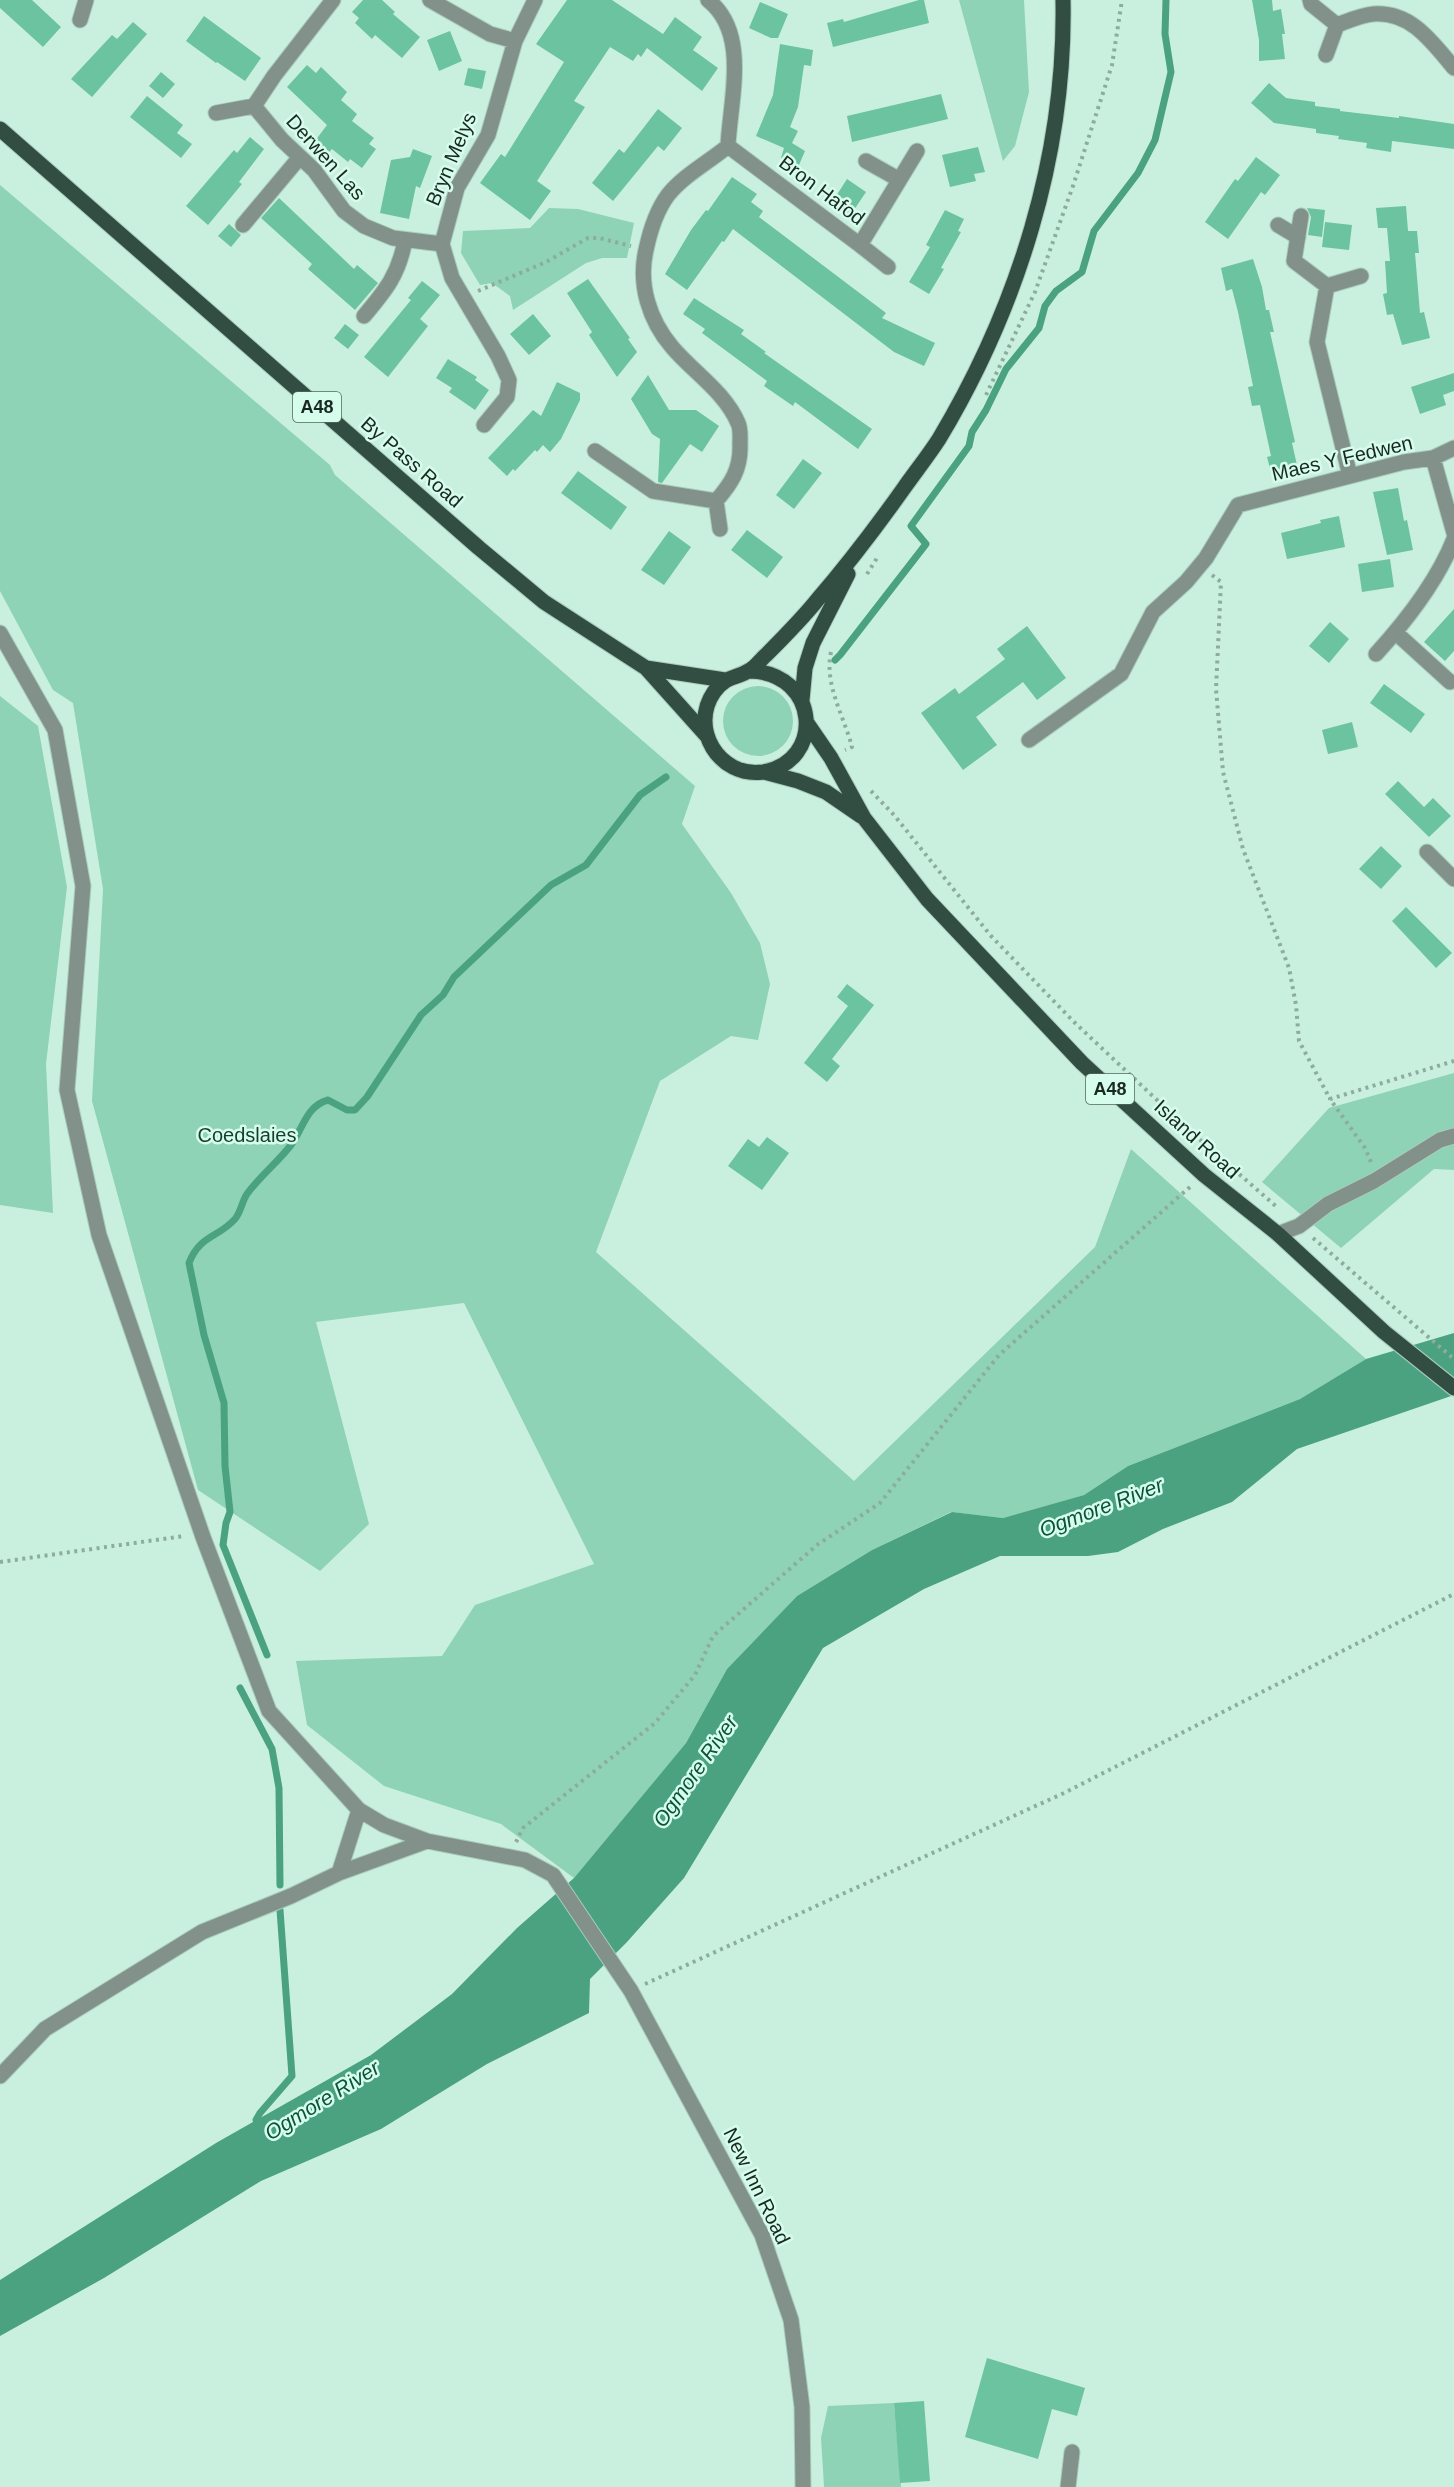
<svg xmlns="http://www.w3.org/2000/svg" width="1454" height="2487" font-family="Helvetica,sans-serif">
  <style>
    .green { fill: #8ed3b5 }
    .water { fill: #4ba280 }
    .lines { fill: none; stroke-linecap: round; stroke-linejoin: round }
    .stream { stroke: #4ba280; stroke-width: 7 }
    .building { fill: #6cc39f }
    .minor-casing { stroke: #a9ccbc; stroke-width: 17 }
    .major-casing { stroke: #a9ccbc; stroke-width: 17 }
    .path { stroke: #8dac9e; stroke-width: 4; stroke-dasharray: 3 4.5; stroke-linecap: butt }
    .minor { stroke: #82928a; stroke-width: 15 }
    .major { stroke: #324e42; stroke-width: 15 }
    .labels { text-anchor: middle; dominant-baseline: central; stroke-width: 5; stroke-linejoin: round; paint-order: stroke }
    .shield { fill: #d6fdeb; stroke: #52685e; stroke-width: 1.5 }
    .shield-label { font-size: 18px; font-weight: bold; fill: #192821 }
    .street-label { font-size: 20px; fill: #192821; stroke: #d6fdeb }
    .park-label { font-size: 20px; fill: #163d2e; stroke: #d6fdeb }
    .water-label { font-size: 21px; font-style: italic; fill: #0c533c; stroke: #d6fdeb }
  </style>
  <rect width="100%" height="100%" fill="#c9f0de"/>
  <path class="green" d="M959,0H1024L1029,92L1015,146L1003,161Z
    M0,185L330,465L335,475L695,786L682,824L731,893L760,943L770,984L758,1040L731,1036L660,1081L596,1252L854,1481L1095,1247L1131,1149L1366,1359L1300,1399L1128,1466L1084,1495L1003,1518L951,1512L872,1550L797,1596L727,1669L686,1743L574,1878L501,1824L384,1786L307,1725L296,1661L442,1656L475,1605L594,1564L464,1303L316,1322L369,1524L320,1571L198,1490L92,1101L103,889L73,703L53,690L0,591Z
    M549,208L578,209L634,223L627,258H602L586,263L513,310L510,296L492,283L480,285L461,253L463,231L530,228Z
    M723 721a35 35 0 1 1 70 0a35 35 0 1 1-70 0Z
    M0,696L38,726L67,887L46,1064L53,1213L0,1205Z
    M1454,1073V1170L1434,1169L1341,1248L1262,1182L1329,1108Z
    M894,2403L901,2487H824L821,2438L828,2406Z"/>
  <path class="water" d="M1454,1333V1395L1297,1449L1232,1502L1163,1529L1118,1552L1088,1556H1000L924,1589L823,1648L684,1878L627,1942L590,1979L589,2013L487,2064L381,2129L261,2181L104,2278L0,2336V2280L216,2143L371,2055L452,1994L517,1928L574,1878L686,1743L727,1669L797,1596L872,1550L952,1512L1003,1518L1084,1495L1128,1466L1300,1399L1366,1359Z"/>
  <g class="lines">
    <path class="stream" d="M835,660L840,655L926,544L911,526L969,446L972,432L986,410L1006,369L1039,328L1045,306L1056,291L1082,272L1094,231L1138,173L1155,140L1171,72L1165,34L1166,0
      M267,1655L223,1545L226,1523L230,1512L225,1466L224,1403L204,1335L189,1263C200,1235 218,1238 235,1219C241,1212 242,1201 247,1194C260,1176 278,1162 291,1145C303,1129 306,1106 328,1100L347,1110H355L367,1097L421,1015L443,995L454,977L551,885L586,865L640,795L666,777
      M240,1688L272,1749L279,1788L280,1885
      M260,2128L256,2120L260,2113L292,2076L280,1910"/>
  </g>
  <path class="building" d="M0,0H32L61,27L43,47L0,8Z
    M363,0H382L395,12L393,14L420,37L402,58L375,35L372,39L355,23L359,18L352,12Z
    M567,0H612L663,34L675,17L702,37L693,50L718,68L702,91L647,48L641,57L638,54L633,61L610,47L574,101L585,107L537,181L551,191L530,220L480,183L501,154L505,157L564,62L536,44Z
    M919,0H924L929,23L833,47L827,23L843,19L844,22Z
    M1252,0H1272L1273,11L1281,9L1285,34H1282L1285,59L1259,61V40Z
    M760,2L788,14L778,38H771L749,28Z
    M204,16L261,58L245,81L217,62L216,63L186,41Z
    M133,22L147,34L92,97L71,79L112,35L117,39Z
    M450,31L462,61L439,71L427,40Z
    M780,44L813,50L811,66L804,65L798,107L790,127L798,131L792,143L805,151L799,165L781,158L784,148L756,136L773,95Z
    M307,65L316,73L321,67L347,92L341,100L357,114L352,121L374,138L369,144L376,149L362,168L350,159L348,162L332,149L326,156L312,145L327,125L287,87Z
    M468,68L486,71L482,89L464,85Z
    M161,72L175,84L163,98L149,86Z
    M1269,83L1286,98L1315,102V106L1340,109V111L1399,118V116L1454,124V149L1392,141L1391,152L1366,148L1367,143L1338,139L1339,136L1316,133V129L1274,123L1251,103Z
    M941,94L948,119L852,142L847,116Z
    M147,96L183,125L177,133L192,144L181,158L130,117Z
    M658,109L682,128L664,151L658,146L613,201L592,183L619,149L624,153Z
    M250,137L264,149L239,182L242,184L208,225L186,206L234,150L237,153Z
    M978,147L985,172L974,174L976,181L950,187L942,155Z
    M413,149L432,156L420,188L416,186L409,219L380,213L391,160L410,157Z
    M1256,157L1280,175L1265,195L1261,192L1228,239L1205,222L1235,179L1238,181Z
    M732,177L757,194L751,202L763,211L759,217L886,313L882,318L935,343L924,366L894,352L733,229L724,242L722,241L687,290L665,274L691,230L706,210L708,211Z
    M847,179L866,192L850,216L831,204Z
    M279,198L354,269L357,265L378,283L355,310L308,269L312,264L261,218Z
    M1406,206L1408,231H1417L1419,253H1415L1420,313L1424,312L1430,338L1402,345L1393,314L1387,315L1383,294L1387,293L1385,261H1390L1387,228H1378L1376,208Z
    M1307,208L1325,210L1322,237L1308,235L1311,217Z
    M945,210L964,219L958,231L961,232L941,268L944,269L929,294L909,282L930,247L926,245Z
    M1325,222L1352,225L1349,250L1322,247Z
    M229,224L241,235L231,247L218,236Z
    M1253,259L1262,287L1266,310H1269L1274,332H1270L1295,442L1292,443L1299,474L1273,480L1267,457L1271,456L1260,405L1252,406L1248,387L1253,386L1238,312L1232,289L1226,291L1221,268Z
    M588,279L630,338L628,339L637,352L617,377L589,335L592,332L567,293Z
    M422,281L440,295L420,319L428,326L388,377L364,357L411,300L408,298Z
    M694,298L744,330L741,334L766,352L764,353L872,429L858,449L795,402L793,406L764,386L767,381L702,333L705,329L683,314Z
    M533,314L551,336L529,355L510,334Z
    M345,324L359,335L348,349L334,338Z
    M448,359L477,377L475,380L489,390L475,410L449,392L452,388L436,378Z
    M1454,373V391L1443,395L1446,405L1420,414L1411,387Z
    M648,375L669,410H696L719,426L702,452L690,444L662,483L658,482L660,439L652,434L631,399Z
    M557,382L580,393V400L561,439L550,452L543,445L537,452L535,450L515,471L513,469L507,476L488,458L533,410L541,416Z
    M803,459L822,473L794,509L776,495Z
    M578,471L627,507L611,530L561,493Z
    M1398,488L1404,521L1407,520L1413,550L1387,555L1373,492Z
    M1339,516L1345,547L1287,559L1281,533L1321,523L1320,520Z
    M747,530L783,557L767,578L731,550Z
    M669,531L691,547L664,585L641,570Z
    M1390,559L1394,587L1362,592L1358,564Z
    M1454,609V651L1445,661L1424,642Z
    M1330,622L1349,639L1329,663L1309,646Z
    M1027,626L1066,678L1037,700L1023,682L976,717L997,745L963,770L921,713L955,688L959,694L1005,659L997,649Z
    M1384,684L1425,714L1411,733L1370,703Z
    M1352,722L1358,747L1328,754L1322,730Z
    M1398,781L1424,807L1433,798L1451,816L1429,837L1385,794Z
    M1381,846L1402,866L1381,889L1359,869Z
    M1406,907L1452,953L1436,968L1392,921Z
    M847,984L874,1005L832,1059L840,1066L827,1082L804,1063L848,1006L837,997Z
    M767,1137L789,1153L762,1190L728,1166L748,1139L759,1147Z
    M987,2358L1085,2388L1077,2416L1052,2409L1038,2459L965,2437Z
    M924,2401L930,2481L900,2483L894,2403Z"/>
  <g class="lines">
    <defs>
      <path id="minor" d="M333,0L274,76L254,106L282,140L314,170L344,211L364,226L393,238L442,244
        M430,0L490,34L515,41
        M1310,0L1311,4L1337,25
        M80,20L86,0
        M1337,25C1348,21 1361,15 1373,14C1411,11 1432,42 1454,68
        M1326,55L1337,25
        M216,113L254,106
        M728,146L860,245L917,151
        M866,161L898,179
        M1301,216L1294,261L1327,286L1317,342L1350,476
        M243,225L300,157
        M1278,225L1298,237
        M860,245L888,267
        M1327,286L1361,276
        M364,316C386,290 399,274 405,240
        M484,425L507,397L509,380L498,356L452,278L442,244L457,188L488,135L515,41L535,0
        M595,451L653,491L716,501C731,484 741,469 740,445C740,438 741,429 738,423C725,392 693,372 672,347C649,320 638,284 646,250C650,231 656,211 668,195C684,175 709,162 728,146C730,100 750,33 708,0
        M1433,458L1454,533
        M716,501L720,529
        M1395,632L1450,682
        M0,633L55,730L83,886L67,1090L99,1235L203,1537L269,1711L359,1810L384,1825L427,1841L525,1860L553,1875L631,1991L762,2235L791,2320L802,2407L803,2487
        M1376,654C1407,620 1437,582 1454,539
        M1029,740L1121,674L1153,612L1186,582L1206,558L1238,505L1404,462L1433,458L1454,448
        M1427,852L1454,879
        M1278,1234L1299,1226L1328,1204L1374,1181L1440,1140L1454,1136
        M339,1873L427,1841
        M0,2076L45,2029L202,1932L291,1896L339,1873L359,1810
        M1068,2487L1072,2452"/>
      <path id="major" d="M0,129L479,548L544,602L646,668L706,735
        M646,668L725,680
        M750,671C820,673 825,762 763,772C719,778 689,728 714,692C726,675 736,679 750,670C756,667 761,659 766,655C784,637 802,619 818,599C849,563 877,526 904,488C916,471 928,456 939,439C1018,307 1066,154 1063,0
        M802,700L805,668L813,643L848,574
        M807,723L831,758L864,818L927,899L1082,1063L1204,1175L1278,1234L1384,1332L1454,1388
        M764,772L798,781L826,792L861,816"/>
    </defs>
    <use href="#minor" class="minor-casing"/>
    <use href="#major" class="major-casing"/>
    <path class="path" d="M478,291L546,262L588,238H599L631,246
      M986,395L1035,292L1073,186L1112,65L1122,0
      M867,574L877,558
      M1212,575L1221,582L1216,689L1223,772L1243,849L1289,968L1296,1005L1299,1041L1330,1099
      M831,652C824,685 844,716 852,747L845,750
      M871,791L894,815L991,936L1074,1022L1191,1132L1278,1208
      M1371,1162L1365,1148L1330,1099L1454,1061
      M1313,1238L1454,1359
      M0,1562L184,1536
      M516,1842L523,1828L655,1723L695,1675L713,1636L817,1545L880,1503L999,1355L1191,1186
      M645,1984L1064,1793L1454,1594"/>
    <use href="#minor" class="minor"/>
    <use href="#major" class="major"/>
  </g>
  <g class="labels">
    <g class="shield">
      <rect x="293" y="392" width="48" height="30" rx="4.5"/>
      <rect x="1086" y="1074" width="48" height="30" rx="4.5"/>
    </g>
    <g class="shield-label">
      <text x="317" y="407">A48</text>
      <text x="1110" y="1089">A48</text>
    </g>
    <g class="street-label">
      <text transform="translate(326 157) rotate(48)">Derwen Las</text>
      <text transform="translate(451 159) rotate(-67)">Bryn Melys</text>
      <text transform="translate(822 190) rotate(37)">Bron Hafod</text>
      <text transform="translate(1342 458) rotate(-13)">Maes Y Fedwen</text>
      <text transform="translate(412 462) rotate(41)">By Pass Road</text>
      <text transform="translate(1197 1139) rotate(42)">Island Road</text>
      <text transform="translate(757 2186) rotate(64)">New Inn Road</text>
    </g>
    <g class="park-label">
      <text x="247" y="1135">Coedslaies</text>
    </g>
    <g class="water-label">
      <text transform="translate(1101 1507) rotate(-21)">Ogmore River</text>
      <text transform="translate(695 1771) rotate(-55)">Ogmore River</text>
      <text transform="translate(322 2100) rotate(-32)">Ogmore River</text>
    </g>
  </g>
</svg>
